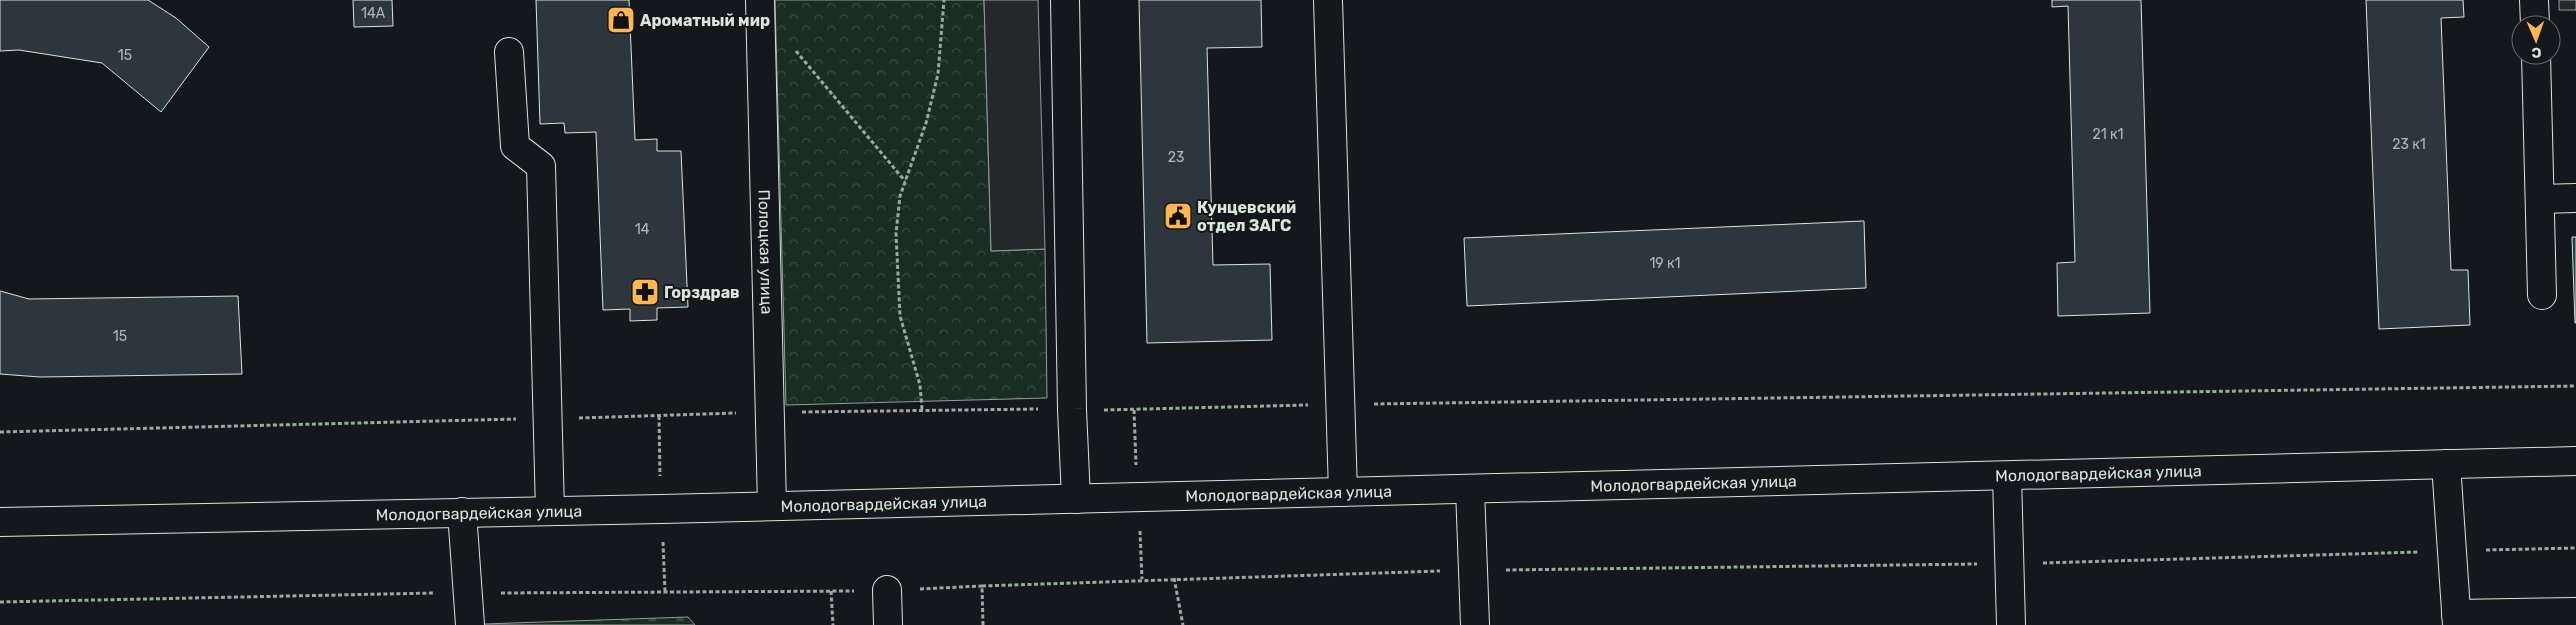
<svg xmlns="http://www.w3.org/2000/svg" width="2576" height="625" font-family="Rubik,sans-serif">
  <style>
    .forest { fill: url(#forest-firs); stroke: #939e99 }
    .park { fill: url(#park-crowns); stroke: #939e99 }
    .parking { fill: #24282b; stroke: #939e99 }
    .building { fill: #2c363c; stroke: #d8e6dc }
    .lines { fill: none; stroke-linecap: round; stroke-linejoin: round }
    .minor-casing { stroke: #d8e6dc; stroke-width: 30 }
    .path { stroke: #9da8a2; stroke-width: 3; stroke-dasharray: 4 2.5; stroke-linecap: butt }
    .minor { stroke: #14181c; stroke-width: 28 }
    .labels { text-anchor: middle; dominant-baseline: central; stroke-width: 4; stroke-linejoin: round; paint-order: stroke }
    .number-label { font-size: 14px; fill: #adbab4 }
    .poi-label { font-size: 16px; font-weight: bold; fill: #d8e6dc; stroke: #14181c; text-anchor: start }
    .street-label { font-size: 16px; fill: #d8e6dc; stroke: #14181c }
  </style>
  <defs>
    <pattern id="forest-firs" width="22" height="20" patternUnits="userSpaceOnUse" patternTransform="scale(1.25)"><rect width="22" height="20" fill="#1a2d24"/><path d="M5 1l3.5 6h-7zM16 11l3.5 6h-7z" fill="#3b4b43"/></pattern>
    <pattern id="park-crowns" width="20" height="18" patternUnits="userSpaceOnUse" patternTransform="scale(1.25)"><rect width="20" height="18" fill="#1a2d24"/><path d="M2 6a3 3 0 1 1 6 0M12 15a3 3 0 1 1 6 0" fill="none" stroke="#3b4b43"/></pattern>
  </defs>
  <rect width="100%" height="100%" fill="#14181c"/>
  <path class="forest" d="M688,617L695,625H455Z"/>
  <path class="park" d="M775,0H984L991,251L1045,249L1047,398L786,405Z"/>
  <path class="parking" d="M984,0H1038L1045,249L991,251Z
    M2559,0H2576V10H2559Z"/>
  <path class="building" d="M0,0H148L176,18L209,47L161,112L102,63L19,50L0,51Z
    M353,0H392L393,26L354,27Z
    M536,0H629L635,140L657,139V151H681L688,307L657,308V320L630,321V309L603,310L596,132L565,133L564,123L540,124Z
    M1139,0H1261L1262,47L1207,48L1213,265L1270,264L1272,340L1147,343Z
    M2052,0H2141L2150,313L2058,316L2057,263L2075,262L2068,6L2052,7Z
    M2366,0H2463L2464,17L2441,18L2451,270H2468L2470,325L2379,329Z
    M1864,221L1866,288L1467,306L1464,238Z
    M2572,237H2576V323H2575Z
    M0,291L29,299L238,296L242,374L40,377L0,374Z"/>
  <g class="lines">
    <defs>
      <g id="minor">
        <path id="s1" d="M760,0L772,506"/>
        <path d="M1065,0L1072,409L1076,499"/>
        <path d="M1328,0L1343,492"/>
        <path d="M2534,0L2535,25"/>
        <path d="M509,52L515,146L541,166L550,511"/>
        <path d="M2536,55L2542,295"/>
        <path d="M2540,199L2576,198"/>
        <path d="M2446,464L2457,625"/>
        <path d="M2007,476L2011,625"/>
        <path d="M1470,489L1475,625"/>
        <path d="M462,512L470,625"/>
        <path id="s2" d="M0,522L662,509L2576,461"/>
        <path d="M887,590L888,625"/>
        <path d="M2456,614L2576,612"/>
      </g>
    </defs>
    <use href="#minor" class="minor-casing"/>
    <path class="path" d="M796,51L905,181
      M1374,404L2576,386
      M922,409L920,385L900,316L896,233L900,196L926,123L938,74L944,0
      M1104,410L1308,405
      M1134,410L1136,465
      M802,412L1038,409
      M659,416L660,476
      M579,418L736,413
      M0,432L516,419
      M1140,531L1142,579
      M663,542L665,592
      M2486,550L2576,548
      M2043,563L2419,552
      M1506,570L1977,564
      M1174,578L1183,625
      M920,589L982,586
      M831,591L833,625
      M501,593L854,591
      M0,602L434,593
      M983,625L982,586L1440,571"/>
    <use href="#minor" class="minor"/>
  </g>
  <defs>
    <symbol id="shop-square" viewBox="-11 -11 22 22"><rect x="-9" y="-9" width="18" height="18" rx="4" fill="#ffb74d" stroke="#14181c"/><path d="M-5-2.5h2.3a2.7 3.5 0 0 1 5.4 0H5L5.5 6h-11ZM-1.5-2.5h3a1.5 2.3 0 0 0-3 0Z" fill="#111"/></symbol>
    <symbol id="civic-square" viewBox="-11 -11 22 22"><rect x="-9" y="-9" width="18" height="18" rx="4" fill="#ffb74d" stroke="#14181c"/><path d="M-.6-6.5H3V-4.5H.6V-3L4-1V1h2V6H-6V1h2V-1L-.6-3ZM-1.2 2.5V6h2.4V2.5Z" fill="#111"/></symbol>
    <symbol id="pharmacy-square" viewBox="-11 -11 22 22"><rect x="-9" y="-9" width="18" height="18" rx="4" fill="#ffb74d" stroke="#14181c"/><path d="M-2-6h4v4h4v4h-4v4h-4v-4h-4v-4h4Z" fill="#111"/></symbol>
  </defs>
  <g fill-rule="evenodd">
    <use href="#shop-square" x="605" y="4" width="32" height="32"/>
    <use href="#civic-square" x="1162" y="200" width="32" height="32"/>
    <use href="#pharmacy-square" x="629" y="276" width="32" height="32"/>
  </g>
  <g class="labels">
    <g class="number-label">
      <text x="373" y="13">14А</text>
      <text x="125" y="55">15</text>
      <text x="2108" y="134">21 к1</text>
      <text x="2409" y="144">23 к1</text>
      <text x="1176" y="157">23</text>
      <text x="642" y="229">14</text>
      <text x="1665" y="263">19 к1</text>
      <text x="120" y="336">15</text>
    </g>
    <g class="poi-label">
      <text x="640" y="20">Ароматный мир</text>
      <text x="1197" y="207">Кунцевский<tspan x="1197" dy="18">отдел ЗАГС</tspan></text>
      <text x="664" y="292">Горздрав</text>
    </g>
    <g class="street-label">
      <text stroke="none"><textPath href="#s1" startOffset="252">Полоцкая улица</textPath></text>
      <text stroke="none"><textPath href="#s2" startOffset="2099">Молодогвардейская улица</textPath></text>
      <text stroke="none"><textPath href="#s2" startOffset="1694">Молодогвардейская улица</textPath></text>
      <text stroke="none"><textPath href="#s2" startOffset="1289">Молодогвардейская улица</textPath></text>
      <text stroke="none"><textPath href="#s2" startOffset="884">Молодогвардейская улица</textPath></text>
      <text stroke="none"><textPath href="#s2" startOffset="479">Молодогвардейская улица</textPath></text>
    </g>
  </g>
  <g transform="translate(2536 40) rotate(178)"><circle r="24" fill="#14181c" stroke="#626a69"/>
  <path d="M0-4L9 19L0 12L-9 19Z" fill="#ffb74d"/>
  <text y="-8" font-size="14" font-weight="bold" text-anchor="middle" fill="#d8e6dc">С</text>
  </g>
</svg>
